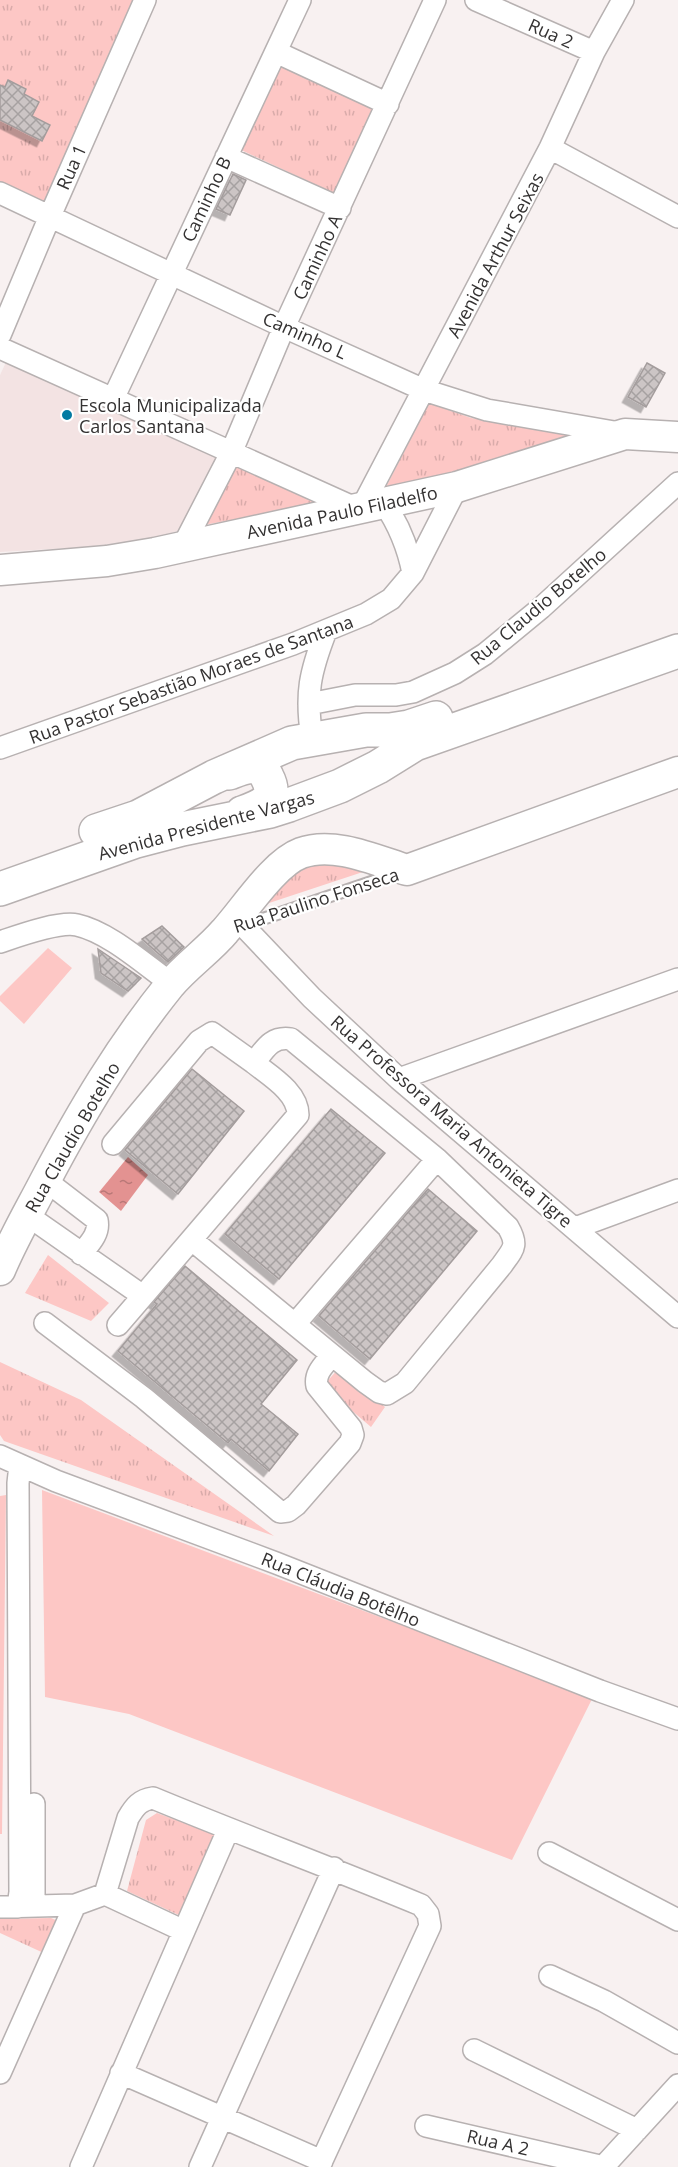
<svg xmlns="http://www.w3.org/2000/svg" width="678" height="2167" font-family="'Open Sans',sans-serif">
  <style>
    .built { fill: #f3e3e3 }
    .grass { fill: #fdc7c5 }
    .park { fill: url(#park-tufts) }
    .water { fill: url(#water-ripples) }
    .building { fill: url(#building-cross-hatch); stroke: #a49d9d; stroke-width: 1.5; filter: url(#shadow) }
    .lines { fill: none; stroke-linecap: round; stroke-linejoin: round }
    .lane-casing { stroke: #b7b1b1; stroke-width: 14 }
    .street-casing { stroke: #b7b1b1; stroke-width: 24 }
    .secondary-casing { stroke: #b7b1b1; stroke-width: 33 }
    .primary-casing { stroke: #b7b1b1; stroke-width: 36 }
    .lane { stroke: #fff; stroke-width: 10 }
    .street { stroke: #fff; stroke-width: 21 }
    .secondary { stroke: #fff; stroke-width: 30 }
    .primary { stroke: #fff; stroke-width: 33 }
    .poi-dot { fill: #037aa2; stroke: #fff; stroke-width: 2 }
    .labels { text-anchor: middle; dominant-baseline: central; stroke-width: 4.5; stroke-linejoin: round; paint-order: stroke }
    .street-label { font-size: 18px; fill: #343232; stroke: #fff }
    .poi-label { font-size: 18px; fill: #343232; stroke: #fff; text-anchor: start }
  </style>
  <defs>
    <pattern id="park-tufts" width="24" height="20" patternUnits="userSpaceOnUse" patternTransform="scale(1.5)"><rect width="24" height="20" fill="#fdc7c5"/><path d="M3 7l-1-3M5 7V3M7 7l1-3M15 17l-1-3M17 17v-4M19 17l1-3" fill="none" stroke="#d9abaa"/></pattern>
    <pattern id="water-ripples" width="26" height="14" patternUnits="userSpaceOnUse" patternTransform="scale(1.5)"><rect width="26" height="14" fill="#e39291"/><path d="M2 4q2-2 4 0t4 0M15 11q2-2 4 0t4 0" fill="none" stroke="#b97877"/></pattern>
    <pattern id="building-cross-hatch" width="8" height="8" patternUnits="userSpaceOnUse" patternTransform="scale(1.5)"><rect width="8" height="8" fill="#ccc5c5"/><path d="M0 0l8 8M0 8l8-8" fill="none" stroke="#a6a1a1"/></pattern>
    <filter id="shadow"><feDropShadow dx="-5.5" dy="5.5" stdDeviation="0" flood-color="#0004"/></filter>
  </defs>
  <rect width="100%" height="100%" fill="#f8f1f1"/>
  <path class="built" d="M8,358L222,455L184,529L151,539L86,547L0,552V375Z"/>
  <path class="grass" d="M48,948L72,968L24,1024L0,1001V996Z
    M42,1490L593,1697L512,1860L129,1714L45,1697Z
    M6,1495L2,1834H0V1496Z"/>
  <path class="park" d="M0,0H137L45,203L0,182Z
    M281,62L383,110L342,197L239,149Z
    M429,403L471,418L587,436L382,495Z
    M231,461L323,504L198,526Z
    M286,864L384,865L251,909Z
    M48,1255L109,1303L91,1321L25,1293Z
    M0,1362L81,1400L274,1536L4,1441L0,1435Z
    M339,1368L385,1407L371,1427L323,1386Z
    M157,1813L219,1836L183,1917L127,1891L146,1820Z
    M51,1918L58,1921L48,1955L0,1933V1919Z"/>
  <path class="water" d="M128,1157L148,1175L121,1211L99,1192Z"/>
  <path class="building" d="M8,80L26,89L24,94L39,102L32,116L50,125L42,141L0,120V85L5,87Z
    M233,174L246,180L230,215L216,209Z
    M647,363L665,373L646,407L628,397Z
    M162,926L184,947L168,962L142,939Z
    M98,949L141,978L128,991L101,973Z
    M192,1069L244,1111L178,1194L125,1150Z
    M331,1109L385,1153L279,1279L225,1234Z
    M428,1189L477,1231L370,1359L319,1316Z
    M185,1266L297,1360L261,1404L298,1434L269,1471L231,1439L228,1443L118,1351L157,1304L154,1302Z"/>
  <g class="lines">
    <defs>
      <path id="lane" d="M242,926L395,874"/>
      <path id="street" d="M476,0L594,52
        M276,52L388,104
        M550,148L678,217
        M226,157L340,208
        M0,193L284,327L424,390L487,410L620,433
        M0,335L50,216L145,0
        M0,348L355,508
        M113,399L300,0
        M384,503C399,525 408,547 413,573
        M362,507L550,148L594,52L623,0
        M183,546L231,453L284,327L435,0
        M309,704L355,695H396L413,692L455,673L485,654L541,608L678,483
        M312,738C305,694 310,672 326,631
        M0,748L293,644L366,614L391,599L413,573L457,487
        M235,917L312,998L399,1079L678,1317
        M0,942C18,936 59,921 77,925C109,932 145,965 172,984
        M399,1079L678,979
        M113,1144L199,1041L212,1033L254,1063
        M45,1180L97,1220C100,1234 89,1244 81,1254
        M27,1215L143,1296L298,1115C298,1092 270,1076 254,1063C265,1049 271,1036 291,1039L437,1159L508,1227C519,1246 513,1249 502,1265L405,1383L387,1394L379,1392L365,1382L192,1240
        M575,1228L678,1190
        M45,1323L144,1398L280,1512L288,1511L296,1505L350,1443L353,1435L351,1428L317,1386C314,1373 325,1364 332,1355
        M295,1324L437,1159
        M118,1325L143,1296
        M0,1456L56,1481L276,1563L600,1691L678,1719
        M34,1804V1906
        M549,1853L678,1920
        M105,1894L128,1818C135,1806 140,1800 153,1798C242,1835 332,1868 421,1905L428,1914L430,1926L319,2167
        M0,1907L75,1905L105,1894L184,1931
        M18,1907L20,1892L18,1483L20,1465
        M550,1976L604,2001L678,2043
        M474,2050L637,2130
        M0,2073L75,1905
        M121,2073L322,2161
        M426,2126L604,2167
        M81,2167L228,1830
        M200,2167L334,1868
        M603,2167L678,2085"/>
      <path id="secondary" d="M0,570L107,561L155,553L457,487L625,434L678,437
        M0,1270C13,1239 30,1210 45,1181C82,1111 120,1047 170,985C187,965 209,950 225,931C245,909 274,863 301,853C334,841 375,860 407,870L678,772"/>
      <path id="primary" d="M229,773C237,770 248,765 257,767C262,768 265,772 267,777C279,800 261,806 242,813
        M96,831L138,817L214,777L292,743L366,730H390L409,727L436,718
        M0,889L136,841L182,829L270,811L289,805L340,786L378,767L415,744L678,651"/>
    </defs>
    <use href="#lane" class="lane-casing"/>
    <use href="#street" class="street-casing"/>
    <use href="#secondary" class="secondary-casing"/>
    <use href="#primary" class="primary-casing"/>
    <use href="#lane" class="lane"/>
    <use href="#street" class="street"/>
    <use href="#secondary" class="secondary"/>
    <use href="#primary" class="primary"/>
  </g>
  <circle class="poi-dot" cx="67" cy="415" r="6"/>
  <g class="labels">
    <g class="street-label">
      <text transform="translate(551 33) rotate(24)">Rua 2</text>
      <text transform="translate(71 167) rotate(-66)">Rua 1</text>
      <text transform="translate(206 199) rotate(-65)">Caminho B</text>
      <text transform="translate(495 255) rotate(-62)">Avenida Arthur Seixas</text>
      <text transform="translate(317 257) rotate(-65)">Caminho A</text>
      <text transform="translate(305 335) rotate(24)">Caminho L</text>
      <text transform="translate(342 512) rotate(-12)">Avenida Paulo Filadelfo</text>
      <text transform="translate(538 606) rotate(-40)">Rua Claudio Botelho</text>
      <text transform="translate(191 679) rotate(-20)">Rua Pastor Sebastião Moraes de Santana</text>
      <text transform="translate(206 825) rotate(-15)">Avenida Presidente Vargas</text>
      <text transform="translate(316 900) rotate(-18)">Rua Paulino Fonseca</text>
      <text transform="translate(452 1121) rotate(41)">Rua Professora Maria Antonieta Tigre</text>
      <text transform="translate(72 1137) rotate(-60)">Rua Claudio Botelho</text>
      <text transform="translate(341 1589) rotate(22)">Rua Cláudia Botêlho</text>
      <text transform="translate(498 2142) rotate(13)">Rua A 2</text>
    </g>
    <g class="poi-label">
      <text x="79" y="405">Escola Municipalizada<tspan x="79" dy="21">Carlos Santana</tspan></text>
    </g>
  </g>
</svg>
